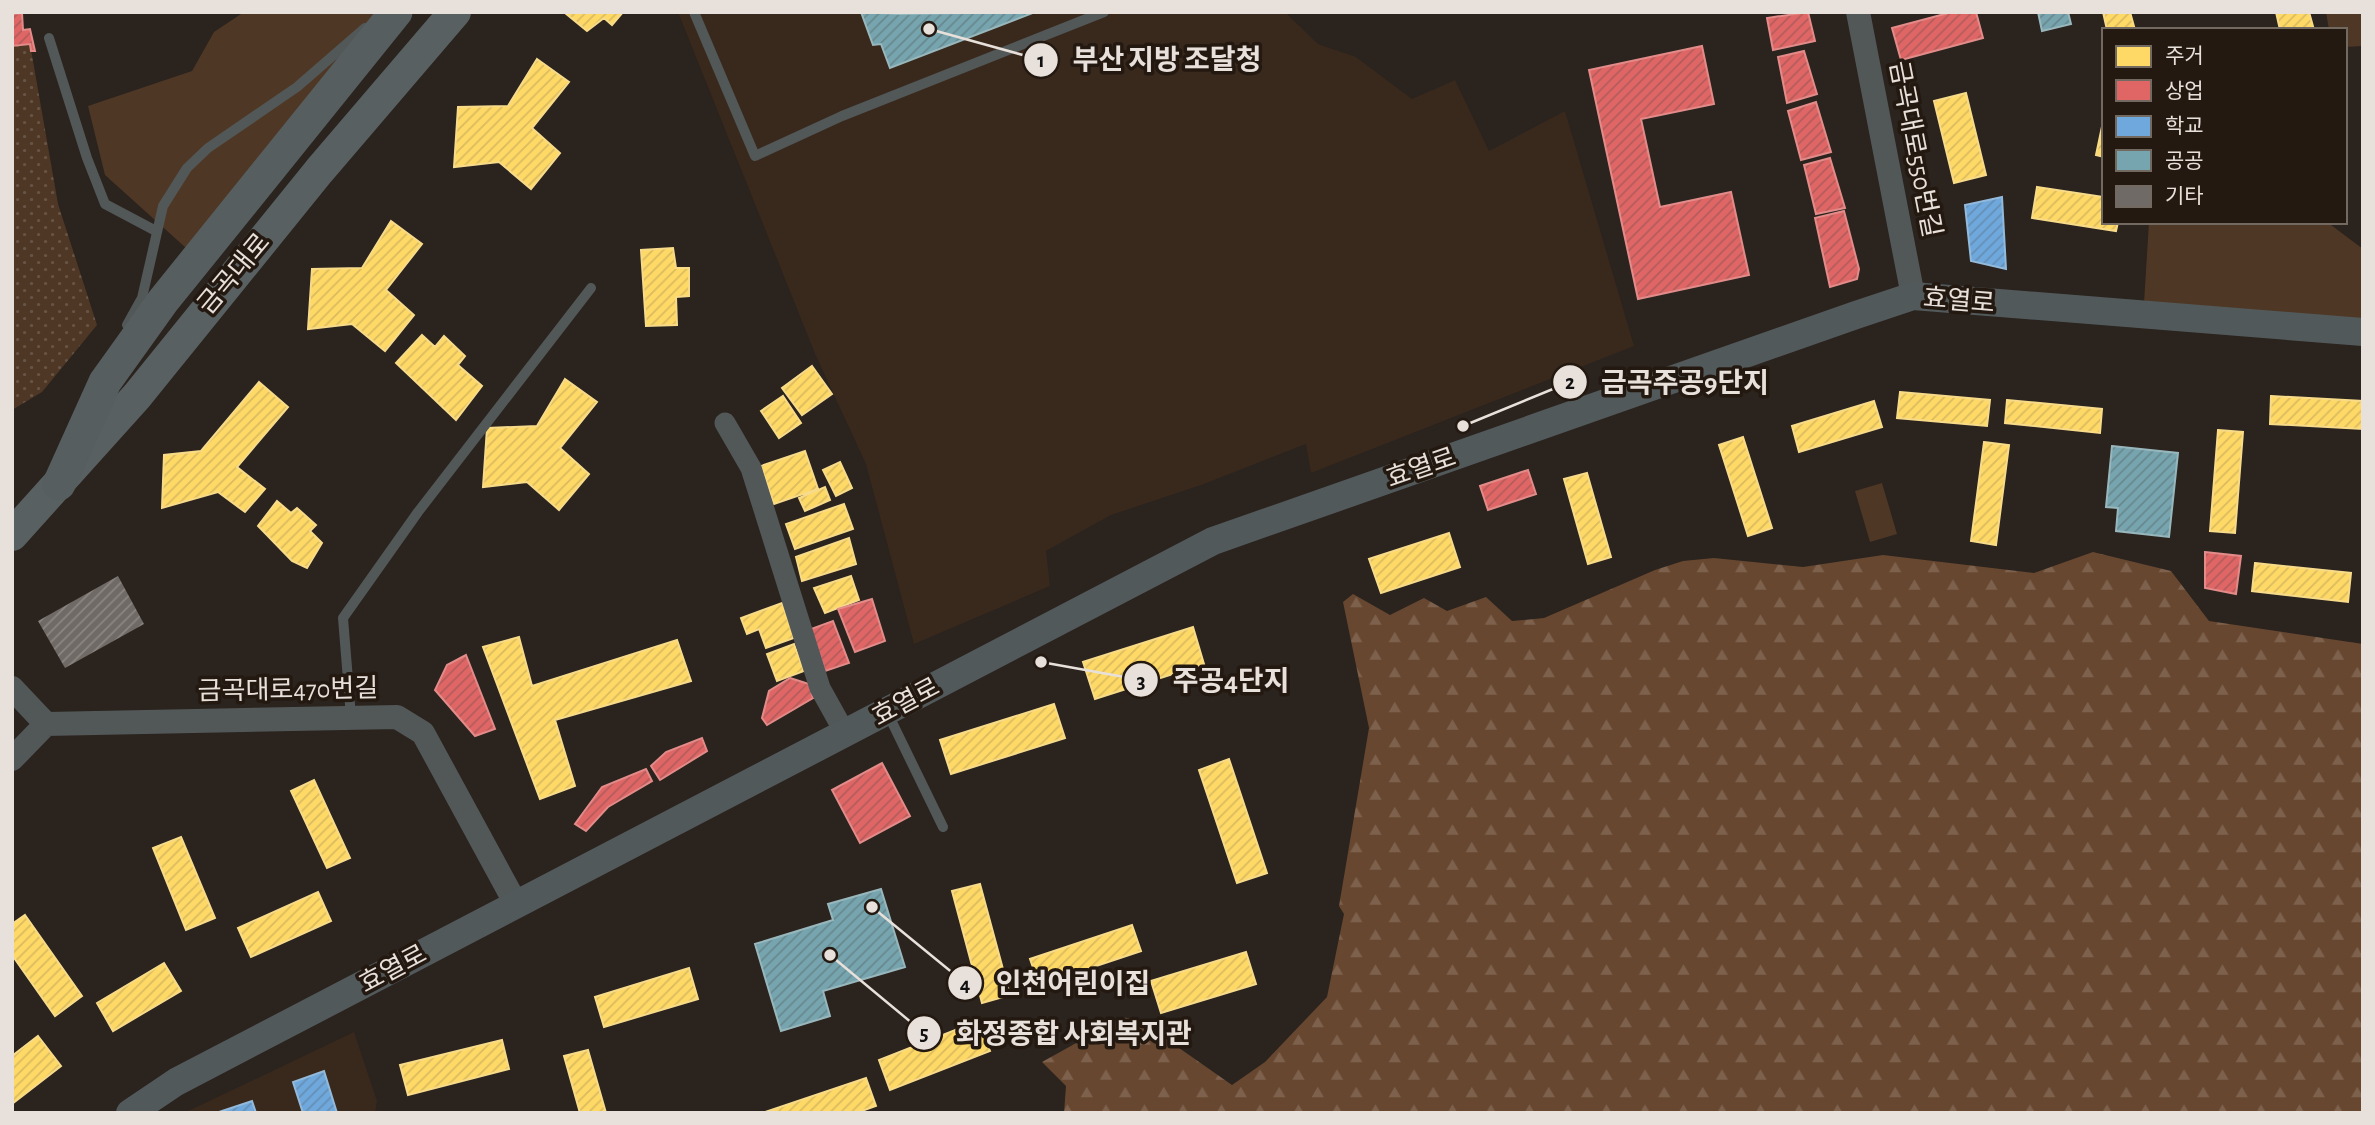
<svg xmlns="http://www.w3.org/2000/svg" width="2375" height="1125" font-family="'Alegreya Sans','Noto Sans KR',sans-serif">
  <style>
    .built { fill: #39291d }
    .grass { fill: url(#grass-dots) }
    .forest { fill: url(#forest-firs) }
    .green { fill: #4f3725 }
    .homes { fill: url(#homes-hatch); stroke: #f8db89; stroke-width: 2 }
    .shops { fill: url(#shops-hatch); stroke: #e28b89; stroke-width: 2 }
    .schools { fill: url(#schools-hatch); stroke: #93b9db; stroke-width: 2 }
    .public { fill: url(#public-hatch); stroke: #98b7bc; stroke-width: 2 }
    .building { fill: url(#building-hatch) }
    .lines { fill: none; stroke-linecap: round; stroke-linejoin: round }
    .service { stroke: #525757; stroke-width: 10 }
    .minor { stroke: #525757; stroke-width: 21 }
    .tertiary { stroke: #525757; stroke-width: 24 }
    .secondary { stroke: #52595a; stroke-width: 28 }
    .primary { stroke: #586061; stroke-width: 32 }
    .trunk { stroke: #565e60; stroke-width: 33 }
    .labels { text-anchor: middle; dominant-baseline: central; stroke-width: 7; stroke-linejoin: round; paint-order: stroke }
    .street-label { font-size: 26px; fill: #e8e0da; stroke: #241911 }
    .leader { fill: none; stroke: #e8e0da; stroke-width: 2.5 }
    .callout-dot { fill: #e8e0da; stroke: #241911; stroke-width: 2.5 }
    .mark-label { font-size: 21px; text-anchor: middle; font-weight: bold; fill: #111 }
    .callout-label { font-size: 28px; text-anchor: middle; font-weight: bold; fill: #e8e0da; stroke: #241911; stroke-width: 7; stroke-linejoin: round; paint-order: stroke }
  </style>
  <defs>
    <pattern id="grass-dots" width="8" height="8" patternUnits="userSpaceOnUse" patternTransform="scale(1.75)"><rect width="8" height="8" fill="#4f3725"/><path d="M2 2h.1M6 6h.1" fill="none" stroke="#685444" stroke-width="1.8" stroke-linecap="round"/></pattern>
    <pattern id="forest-firs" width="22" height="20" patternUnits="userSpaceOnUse" patternTransform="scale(1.75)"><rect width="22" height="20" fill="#67472f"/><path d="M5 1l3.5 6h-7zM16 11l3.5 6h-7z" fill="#7d614d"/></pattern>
    <pattern id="homes-hatch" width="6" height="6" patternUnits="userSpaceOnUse" patternTransform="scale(1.75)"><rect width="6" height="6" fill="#ffd966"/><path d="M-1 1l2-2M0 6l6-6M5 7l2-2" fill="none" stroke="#dabb5f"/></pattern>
    <pattern id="shops-hatch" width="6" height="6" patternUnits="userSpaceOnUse" patternTransform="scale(1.75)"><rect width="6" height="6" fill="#e06666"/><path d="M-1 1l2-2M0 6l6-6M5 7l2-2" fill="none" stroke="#b25c5b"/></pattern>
    <pattern id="schools-hatch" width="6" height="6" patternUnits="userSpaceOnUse" patternTransform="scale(1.75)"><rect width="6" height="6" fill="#6fa8dc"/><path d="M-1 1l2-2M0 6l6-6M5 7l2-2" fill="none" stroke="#658fb5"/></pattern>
    <pattern id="public-hatch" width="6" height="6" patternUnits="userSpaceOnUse" patternTransform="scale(1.75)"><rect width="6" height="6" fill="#76a5af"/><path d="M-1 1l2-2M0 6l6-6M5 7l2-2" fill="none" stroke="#68888e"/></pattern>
    <pattern id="building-hatch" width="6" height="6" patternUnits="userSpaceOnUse" patternTransform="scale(1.75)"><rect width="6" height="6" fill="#706a66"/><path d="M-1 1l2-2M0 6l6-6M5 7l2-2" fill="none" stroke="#8b8682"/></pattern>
  </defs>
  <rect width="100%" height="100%" fill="#2a231e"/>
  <path class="built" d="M678,12H1285L1318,44L1356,57L1412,99L1455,80L1489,151L1565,111L1634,346L1311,473L1306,444L1204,484L1111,515L1046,551L1050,586L914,644L866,464L816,356Z
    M354,1032L377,1101L375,1113H184Z"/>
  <path class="grass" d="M30,44L58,204L97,325L42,392L12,410V46Z"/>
  <path class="forest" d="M2093,552L2171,571L2209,621L2363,644V1113H1064L1066,1086L1042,1062L1123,1017L1142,1022L1232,1085L1265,1062L1327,997L1344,914L1339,906L1369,728L1343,602L1353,594L1390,615L1424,598L1447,611L1486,597L1512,621L1544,618L1655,570L1683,561L1714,558L1803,567L1883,555L2034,573Z"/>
  <path class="green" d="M244,12H408L196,257L105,175L88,106L192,71L214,32Z
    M2326,12H2363V46L2345,47V30H2329Z
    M2149,222H2327L2363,249V325L2144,303Z
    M1882,483L1897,534L1870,542L1855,491Z"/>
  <path class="homes" d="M623,12L612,25L604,18L587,31L565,13Z
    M2103,12H2130L2135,30H2107Z
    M2276,12H2309L2314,30H2280Z
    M537,59L569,82L532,128L560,153L531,189L499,162L454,167L458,107L508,106Z
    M1966,93L1986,175L1954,183L1934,101Z
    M2104,117V157L2096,155Z
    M2037,187L2104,197V222H2118L2116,231L2032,218Z
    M391,221L422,244L386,290L414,315L385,351L352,324L308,329L312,269L362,268Z
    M673,248L676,268H689V296L676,297L677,325L646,326L641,250Z
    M422,335L435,347L444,336L465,356L458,365L482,386L456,420L396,363Z
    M812,366L832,394L802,415L782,388Z
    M565,379L597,402L560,448L589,474L559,510L527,482L483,487L487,428L537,426Z
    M259,382L288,407L237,467L265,489L245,512L218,492L162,508L164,455L201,451Z
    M1900,392L1990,400L1987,426L1897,418Z
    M783,396L801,423L779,438L761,411Z
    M2271,396L2363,401V429L2270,424Z
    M2007,400L2102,409L2100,433L2005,423Z
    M1874,401L1882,427L1799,452L1792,426Z
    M2218,430L2243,432L2235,533L2210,531Z
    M1743,437L1772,528L1748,536L1719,445Z
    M1984,442L2009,445L1996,545L1971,541Z
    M805,451L818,489L774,504L761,466Z
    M840,462L852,488L836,496L823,470Z
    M1587,473L1611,557L1588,564L1564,479Z
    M825,487L830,500L805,511L799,498Z
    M277,501L291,513L297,508L316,525L310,531L322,543L307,568L292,561L258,526Z
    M844,504L853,529L795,549L786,524Z
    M1449,533L1460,567L1381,593L1369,559Z
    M849,538L856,564L802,581L796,557Z
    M2255,563L2351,573L2348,602L2252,591Z
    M851,576L859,600L825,613L814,588Z
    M782,603L794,638L766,648L759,629L747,634L741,618Z
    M1193,627L1204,664L1095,699L1083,662Z
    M519,637L532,686L677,640L691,681L555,720L575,786L540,799L483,647Z
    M794,644L804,671L777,681L767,654Z
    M1054,704L1065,738L951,774L940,740Z
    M1229,759L1267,873L1237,883L1199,770Z
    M314,780L350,858L327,868L291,791Z
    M181,837L215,918L186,930L153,848Z
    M980,884L1010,995L982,1003L952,891Z
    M318,892L331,921L251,957L238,928Z
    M25,915L82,996L55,1016L12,955V924Z
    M1132,925L1141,951L1039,985L1030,959Z
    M1246,952L1256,984L1161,1013L1151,981Z
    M164,963L181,991L113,1031L97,1003Z
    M689,968L698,999L604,1027L595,997Z
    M978,1021L990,1051L890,1090L879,1060Z
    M38,1036L61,1066L12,1104V1056Z
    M502,1040L509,1069L408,1095L400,1065Z
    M588,1050L606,1113H580L564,1056Z
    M866,1078L876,1106L856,1113H762Z"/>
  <path class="shops" d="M1808,12L1815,41L1773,50L1767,18Z
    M1952,12H1976L1983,38L1901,60L1892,28Z
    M22,13L23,30L30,29L35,51H31L30,44L12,46V14Z
    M1702,46L1714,104L1641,119L1660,207L1731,192L1749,275L1638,299L1589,70Z
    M1804,51L1817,94L1787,103L1778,57Z
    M1816,102L1831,152L1801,160L1788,111Z
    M1830,158L1845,208L1816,214L1804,165Z
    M1844,211L1859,269L1857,279L1830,287L1815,218Z
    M1528,470L1536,494L1488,510L1480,486Z
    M2205,552L2241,556L2236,594L2205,588Z
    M872,599L885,641L855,652L838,609Z
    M833,621L849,663L825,671L811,629Z
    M466,655L495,729L475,736L435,690L447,665Z
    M790,678L809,684L813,698L767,725L762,718L769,691Z
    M702,738L707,751L660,780L651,766L666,752Z
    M882,763L910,816L860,843L832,790Z
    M646,769L652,781L608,807L586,831L575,824L602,787Z"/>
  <path class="schools" d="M2002,197L2006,269L1971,261L1965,205Z
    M324,1071L337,1113H303L293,1082Z
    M252,1101L256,1113H216Z"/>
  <path class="public" d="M861,12L899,14L1035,12L890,68L881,44L873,45Z
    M2038,12H2068L2071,24L2042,31Z
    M2112,446L2178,453L2169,537L2116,531L2118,508L2106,507Z
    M881,889L905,967L823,991L830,1016L781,1031L755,944L833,920L828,904Z"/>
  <path class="building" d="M118,576L144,624L65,668L38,621Z"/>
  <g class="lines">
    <path class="service" d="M694,12L755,156L842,116L1104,12
      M49,38L87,158L105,204L156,231
      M127,325L142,298L163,206L187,168L208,148L297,87L365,28
      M887,712L943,827
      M351,717L343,618L418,512L591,288"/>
    <path class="minor" d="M725,423L751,468L820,688L845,733"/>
    <path class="tertiary" d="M1858,12L1913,296
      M12,688L46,724L397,717L423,733L516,904
      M12,759L46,724"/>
    <path class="secondary" d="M130,1113L176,1082L1213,541L1856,315L1913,296L2363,332"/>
    <path class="primary" d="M12,535L137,396L319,171L455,12"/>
    <path class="trunk" d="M59,484L105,382L163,301L396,12"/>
  </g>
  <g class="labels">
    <g class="street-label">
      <text transform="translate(1915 149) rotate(79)">금곡대로550번길</text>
      <text transform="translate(234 274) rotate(-50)">금곡대로</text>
      <text transform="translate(1959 301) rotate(5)">효열로</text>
      <text transform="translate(1421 468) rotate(-19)">효열로</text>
      <text transform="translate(288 690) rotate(-1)">금곡대로470번길</text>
      <text transform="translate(906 702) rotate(-28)">효열로</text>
      <text transform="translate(393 969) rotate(-28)">효열로</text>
    </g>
  </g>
  <path class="leader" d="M929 29L1041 60M1463 426L1570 382M1041 662L1141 680M872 907L965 983M830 955L924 1033"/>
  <g class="callout-dot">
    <circle cx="929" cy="29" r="7"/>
    <circle cx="1463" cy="426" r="7"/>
    <circle cx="1041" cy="662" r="7"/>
    <circle cx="872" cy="907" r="7"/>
    <circle cx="830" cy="955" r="7"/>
    <circle cx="1041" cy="60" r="18"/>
    <circle cx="1570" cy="382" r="18"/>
    <circle cx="1141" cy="680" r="18"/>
    <circle cx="965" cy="983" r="18"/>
    <circle cx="924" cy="1033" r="18"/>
  </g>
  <g class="mark-label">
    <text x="1041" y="67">1</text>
    <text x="1570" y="389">2</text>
    <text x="1141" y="688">3</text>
    <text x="965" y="991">4</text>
    <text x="924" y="1040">5</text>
  </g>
  <g class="callout-label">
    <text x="1167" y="69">부산 지방 조달청</text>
    <text x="1685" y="392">금곡주공9단지</text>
    <text x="1231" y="690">주공4단지</text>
    <text x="1073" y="993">인천어린이집</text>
    <text x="1074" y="1043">화정종합 사회복지관</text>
  </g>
  <rect width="2375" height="1125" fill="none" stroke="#e8e0da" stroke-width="28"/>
  <rect x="2102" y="28" width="245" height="196" fill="#241911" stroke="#726961" stroke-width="2"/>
  <rect x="2116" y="46" width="35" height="21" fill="#ffd966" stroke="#726961" stroke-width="2"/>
  <text x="2165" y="63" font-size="21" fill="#e8e0da">주거</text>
  <rect x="2116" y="80" width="35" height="21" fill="#e06666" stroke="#726961" stroke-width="2"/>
  <text x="2165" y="98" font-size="21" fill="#e8e0da">상업</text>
  <rect x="2116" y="116" width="35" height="21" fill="#6fa8dc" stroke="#726961" stroke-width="2"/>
  <text x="2165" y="133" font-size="21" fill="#e8e0da">학교</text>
  <rect x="2116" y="150" width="35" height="21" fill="#76a5af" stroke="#726961" stroke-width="2"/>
  <text x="2165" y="168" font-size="21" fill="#e8e0da">공공</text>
  <rect x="2116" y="186" width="35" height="21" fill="#706a66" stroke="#726961" stroke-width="2"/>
  <text x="2165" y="203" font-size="21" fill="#e8e0da">기타</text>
</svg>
